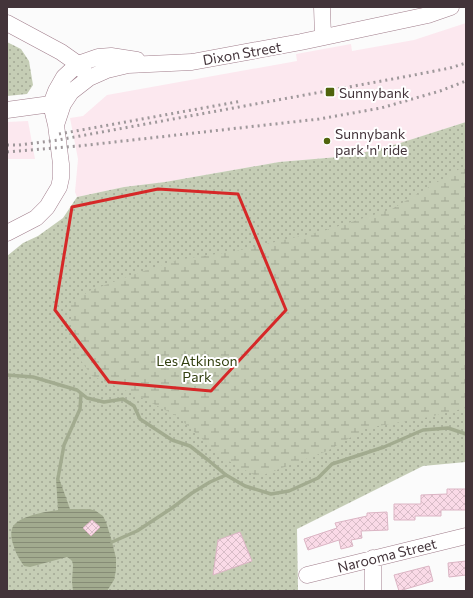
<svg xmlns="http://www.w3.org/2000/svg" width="473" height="598" font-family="Commissioner,sans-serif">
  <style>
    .built { fill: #fce8ef }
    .green { fill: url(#green-dots) }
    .wetland { fill: url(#wetland-marsh) }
    .water { fill: url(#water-rules) }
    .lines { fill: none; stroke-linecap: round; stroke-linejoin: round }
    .stream { stroke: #a2ab8f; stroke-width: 3.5 }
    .building { fill: url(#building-cross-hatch); stroke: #dbb5c4 }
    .minor-casing { stroke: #a07d8b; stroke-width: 17 }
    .minor { stroke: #fff; stroke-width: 16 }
    .rail { stroke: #9f989b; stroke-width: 3; stroke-dasharray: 2 4; stroke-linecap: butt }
    .marked { fill: none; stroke: #d62828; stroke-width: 3; stroke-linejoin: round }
    .poi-dot { fill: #4f630c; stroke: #fff; stroke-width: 1.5 }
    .labels { text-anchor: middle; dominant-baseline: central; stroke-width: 4; stroke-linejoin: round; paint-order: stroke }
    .street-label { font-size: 14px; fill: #43343a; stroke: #fff }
    .poi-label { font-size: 14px; fill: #43343a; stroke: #fff; text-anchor: start }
    .park-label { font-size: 14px; fill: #334010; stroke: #fff }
  </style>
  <defs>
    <pattern id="green-dots" width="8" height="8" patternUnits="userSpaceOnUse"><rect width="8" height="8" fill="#c5cdb5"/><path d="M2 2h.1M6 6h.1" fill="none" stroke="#a2a794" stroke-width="1.8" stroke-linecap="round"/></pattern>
    <pattern id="wetland-marsh" width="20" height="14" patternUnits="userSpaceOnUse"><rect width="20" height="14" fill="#c5cdb5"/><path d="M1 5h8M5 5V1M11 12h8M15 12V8" fill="none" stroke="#a2a794"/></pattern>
    <pattern id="water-rules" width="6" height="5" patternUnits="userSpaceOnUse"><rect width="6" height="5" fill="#a2ab8f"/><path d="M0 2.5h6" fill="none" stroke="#868c76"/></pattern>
    <pattern id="building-cross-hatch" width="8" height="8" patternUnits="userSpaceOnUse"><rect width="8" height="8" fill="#fadae7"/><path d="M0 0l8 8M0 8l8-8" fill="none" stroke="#d8bcc7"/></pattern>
  </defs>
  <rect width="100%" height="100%" fill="#fbfbfb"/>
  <path class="built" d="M466,23V122L397,144L350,156L279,162L165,182L124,187L77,197L75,192L78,159L70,118L83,116L107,95L297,61L296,54L351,44L352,51L414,40Z
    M28,121L35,159H7V122Z"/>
  <path class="green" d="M7,42L21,49L29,61L33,85L27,94L7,96Z
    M466,122V462L423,466L297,529L298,591H7V256L23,243L38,236L63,218L77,197L124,187L165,182L279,162L350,156L397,144Z"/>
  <path class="wetland" d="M466,165V408L429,417L367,428L327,451L258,477L223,458L177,416L134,394L92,376L71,347V304L89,291L132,275L177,260L236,251L323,231L392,209Z"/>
  <path class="water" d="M56,478H59L70,509H90L96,511L103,516L106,522L111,538L116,558V570L114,580L107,591H73L72,582L73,565L72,561L70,559L67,557L30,567L24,566C19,559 15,552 13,544C11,538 10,530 14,525C23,515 45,512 58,510Z"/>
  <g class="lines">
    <path class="stream" d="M7,375L33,377L77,390L87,398L104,402L123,399L134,406L140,419L172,440L190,446L208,460L226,475L245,486L271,494L289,491L318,478L332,464L384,447L423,430L448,428L466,434
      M58,478L64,445L80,409L81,394
      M112,542L137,531L172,508L192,493L210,482L226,475"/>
  </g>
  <path class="building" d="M447,489H466V510H441V516H415V520H394V504H421V495L447,494Z
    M387,512L388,530L361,531L362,538L351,540L353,546L341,549L339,540L308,550L304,539L337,528L335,523L367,516V513Z
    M92,520L100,527L91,536L83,528Z
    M240,532L252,561L213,575L218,540Z
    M466,561V575L449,577L448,563Z
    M429,566L433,581L399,591L394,575Z"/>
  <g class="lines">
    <defs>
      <path id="minor" d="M322,7L323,37
        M7,23L61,52L78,64L84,72
        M7,110L51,104
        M56,125L63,104L71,92L89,78L107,70L128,65L192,62L301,42L428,15L451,7
        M7,233L36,218L47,207L59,187L61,178V164L56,125L51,104L56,91L64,77L78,64L98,57L111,56L137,60
        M373,558V591
        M307,575L466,536"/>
    </defs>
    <use href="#minor" class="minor-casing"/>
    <use href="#minor" class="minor"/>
    <path class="rail" d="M59,134L242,101
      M7,145H19L58,140L409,76L450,68L466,63
      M7,152L79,146L319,119L381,108L440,91L466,81"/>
  </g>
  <path class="marked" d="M158,189L238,194L286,310L211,391L109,382L55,310L72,207Z"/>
  <g class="poi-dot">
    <rect x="325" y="87" width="10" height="10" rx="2"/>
    <circle cx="327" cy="141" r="4"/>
  </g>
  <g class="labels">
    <g class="street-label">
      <text transform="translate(242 53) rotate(-10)">Dixon Street</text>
      <text transform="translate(387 555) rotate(-14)">Narooma Street</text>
    </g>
    <g class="poi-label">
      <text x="339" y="92">Sunnybank</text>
      <text x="335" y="133">Sunnybank<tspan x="335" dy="16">park 'n' ride</tspan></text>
    </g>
    <g class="park-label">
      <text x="197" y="360">Les Atkinson<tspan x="197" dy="16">Park</tspan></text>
    </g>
  </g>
  <rect width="473" height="598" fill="none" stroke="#43343a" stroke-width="16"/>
</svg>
